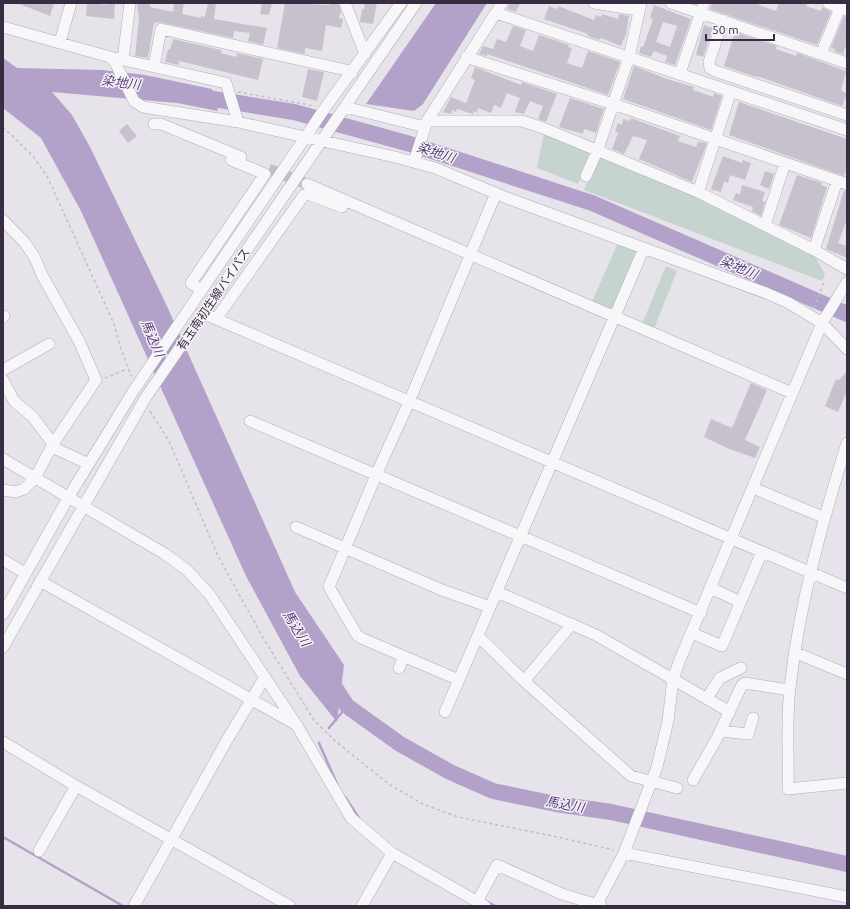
<svg xmlns="http://www.w3.org/2000/svg" width="850" height="909" font-family="Ubuntu,'Noto Sans JP',sans-serif">
  <style>
    .green { fill: #c5d4cf }
    .water { fill: #b2a1c8 }
    .lines { fill: none; stroke-linecap: round; stroke-linejoin: round }
    .stream { stroke: #b2a1c8; stroke-width: 2.5 }
    .river { stroke: #b2a1c8; stroke-width: 16 }
    .building { fill: #c7c1cd; fill-rule: evenodd }
    .minor-tunnel { stroke: #c4bec8; stroke-width: 11; stroke-dasharray: 11 5.5; stroke-linecap: butt }
    .minor-casing { stroke: #b2acb8; stroke-width: 12 }
    .path { stroke: #c2bdc6; stroke-width: 1.5; stroke-dasharray: 3 3; stroke-linecap: butt }
    .minor { stroke: #f7f6f9; stroke-width: 11 }
    .labels { text-anchor: middle; dominant-baseline: central; stroke-width: 3; stroke-linejoin: round; paint-order: stroke }
    .street-label { font-size: 12px; fill: #382c42; stroke: #f5f3f8 }
    .water-label { font-size: 13px; font-style: italic; fill: #553873; stroke: #f5f3f8 }
  </style>
  <rect width="100%" height="100%" fill="#e7e3ea"/>
  <path class="green" d="M544,133L591,150L592,156L578,184L537,168Z
    M603,157L693,195L814,255L825,274L822,281L584,190L597,160Z
    M617,245L636,251L637,255L613,310L591,304Z
    M666,266L677,271L654,329L642,324Z"/>
  <path class="water" d="M436,3H487L423,104L414,111L366,104Z
    M3,58L17,68L103,70L145,75L212,89L218,111L177,103L52,92L72,115L90,147L166,304L295,592L344,665L337,722L300,676L246,576L81,211L41,138L3,108Z"/>
  <g class="lines">
    <path class="stream" d="M329,728L347,706
      M319,743L337,784
      M345,797L359,818
      M3,837L123,906
      M488,902L495,906"/>
    <path class="river" d="M195,96L294,112L410,144L592,203L847,314
      M329,678L347,706L400,744L450,772L493,791L556,804L611,812L847,864"/>
  </g>
  <path class="building" d="M17,3H54L50,16Z
    M87,3L107,5V3H115L114,19L86,16Z
    M137,3H150V7L173,12L174,3H184L182,14L201,18V16L205,17L208,3H216L214,19L267,28L263,45L248,41L250,33L234,31L233,38L159,22L154,23L148,58L135,56L139,18Z
    M262,3H272L269,15L260,14Z
    M285,3L329,5L330,3H338L341,11L339,18L343,19L341,28L326,25L322,51L305,48V54L277,48Z
    M365,3H377L373,24L360,22L362,9H364Z
    M510,3H520L516,12L507,9Z
    M712,3H754L776,11L779,3H808L806,6L821,11L822,7L831,12L817,45L710,9Z
    M654,5L691,19L675,65L665,62L667,56L654,51L651,57L639,53L641,46L643,47L653,19L650,18ZM663,22L677,26L670,47L656,42Z
    M549,6L557,9L558,6L594,20L596,15L601,17L602,14L618,19L619,14L629,16L626,34L621,46L601,38L600,40L588,36V34L544,19Z
    M844,16L847,17V43L843,54L834,51L835,49L831,48Z
    M704,25L713,28L703,57L696,55Z
    M513,26L526,30L520,46L533,51L539,35L569,45L568,47L572,48L567,63L582,68L588,51L620,62L608,95L487,54V56L479,54L483,46L493,49L497,39L506,42Z
    M735,32L777,46L776,49L796,56L797,53L846,71L841,90L847,94L842,106L757,76L756,77L724,66Z
    M173,39L221,50V53L236,57L237,53L263,59L258,80L179,61V65L165,62L168,49L170,50Z
    M634,66L667,79L694,87L693,90L713,97L714,93L722,96L711,130L623,99Z
    M475,67L521,85L522,82L557,94L546,122L538,119L543,106L530,101L524,114L515,112L520,98L507,93L501,108L494,105L491,113L478,108L477,113L474,111L473,114L457,109L456,112L452,110L451,114L443,112L451,97L466,103L475,80L471,78Z
    M308,69L324,72L317,101L302,97Z
    M570,98L604,109L596,133L584,129L583,134L559,127Z
    M739,102L847,139V168L844,176L729,135Z
    M631,118L680,136L678,141L696,147L698,142L707,143L692,182L639,159L647,140L633,136L624,154L612,149L618,133L615,131L618,123L622,125L623,119L630,121Z
    M127,124L137,136L128,143L119,131Z
    M723,156L742,163L743,160L751,163L745,180L730,175L728,183L724,182L721,192L711,189Z
    M765,171L774,174L769,189L760,185Z
    M797,175L822,183L821,185L827,187L811,238L779,225Z
    M742,185L765,192L762,201L765,202L761,216L752,211L753,207L733,200L736,193L740,194Z
    M844,190L847,191V219L838,243L847,246V258L826,249Z
    M847,371V391L838,412L825,406L836,379L839,380Z
    M751,383L767,390L745,440L760,447L755,458L727,448L704,437L711,419L732,428Z"/>
  <g class="lines">
    <path class="minor-tunnel" d="M269,169L307,184"/>
    <defs>
      <path id="minor" d="M345,3L365,54
        M594,3L638,10
        M671,3L847,63
        M828,3L847,10
        M496,13L847,130
        M723,20L709,62L710,68L715,71L847,115
        M3,27L110,57L115,62L134,101L143,107L238,122L395,157L435,168L507,198L766,293L789,303L822,323L847,349
        M60,42L71,3
        M821,54L840,8
        M110,57L226,83L238,122
        M466,57L613,104L847,184
        M123,60L130,3
        M154,67L161,29L346,70L352,73
        M680,73L704,3
        M345,107L425,127
        M427,121H522L543,128L698,192L814,250L847,269
        M154,124H161L241,157
        M414,162L427,121L502,3
        M586,176L598,149L629,57L641,3
        M307,184L792,393
        M698,192L731,91
        M3,220L25,243L35,258L42,275L79,341L96,380L53,444L35,478L24,489L15,492L3,490
        M765,225L785,163
        M814,250L837,181
        M201,290L191,283L265,174L231,160L234,154
        M202,313L847,588
        M3,317L4,316
        M216,319L304,195L308,194L342,207
        M3,370L49,344
        M3,380L14,401L33,417L53,444
        M250,421L701,613
        M847,443C822,523 799,605 790,688C786,721 789,756 788,789L847,783
        M52,447L89,464
        M3,459L165,554L187,570L210,595L296,724L351,818L392,853L485,906
        M753,488L825,518
        M296,527L442,590L490,607
        M3,560L25,573
        M40,581L295,724
        M711,588L740,602
        M497,592L596,635L730,712
        M3,614L68,498L134,390L325,108L401,3
        M692,633L722,646L762,552
        M478,636L524,681L631,776L677,788
        M3,647L146,397L416,3
        M794,652L847,674
        M399,668L404,657
        M459,680L361,638L357,635L329,587L376,475L409,402L496,193
        M524,681L572,624
        M707,698L720,678L741,668
        M445,712L644,248
        M721,731L748,734L753,718
        M3,742L76,786L290,906
        M693,780L716,740L742,685L745,683L789,690
        M39,851L76,786
        M624,853L847,897
        M477,902L497,865L562,894L601,906
        M134,906L227,740L265,677
        M362,906L392,853
        M596,906L624,853L657,767L668,721L673,679L681,657L822,323L847,282"/>
    </defs>
    <use href="#minor" class="minor-casing"/>
    <path class="path" d="M238,92L315,106
      M3,127L32,155L47,176L114,324L120,346L131,376
      M814,308L824,282
      M105,378L127,369
      M150,411L169,441L218,556L262,636L314,720L334,740L390,785L423,804L458,817L553,836L614,850"/>
    <use href="#minor" class="minor"/>
  </g>
  <g class="labels">
    <g class="street-label">
      <text transform="translate(213 299) rotate(-56)">有玉南初生線バイパス</text>
    </g>
    <g class="water-label">
      <text transform="translate(121 82) rotate(7)">染地川</text>
      <text transform="translate(436 152) rotate(18)">染地川</text>
      <text transform="translate(739 267) rotate(23)">染地川</text>
      <text transform="translate(153 338) rotate(67)">馬込川</text>
      <text transform="translate(297 628) rotate(58)">馬込川</text>
      <text transform="translate(565 804) rotate(10)">馬込川</text>
    </g>
  </g>
  <rect width="850" height="909" fill="none" stroke="#382c42" stroke-width="8"/>
  <path d="M706 34v6h68v-6" fill="none" stroke="#382c42" stroke-width="2"/>
  <text x="712" y="34" font-size="12" fill="#382c42" stroke="#f5f3f8" stroke-width="3" paint-order="stroke">50 m</text>
</svg>
